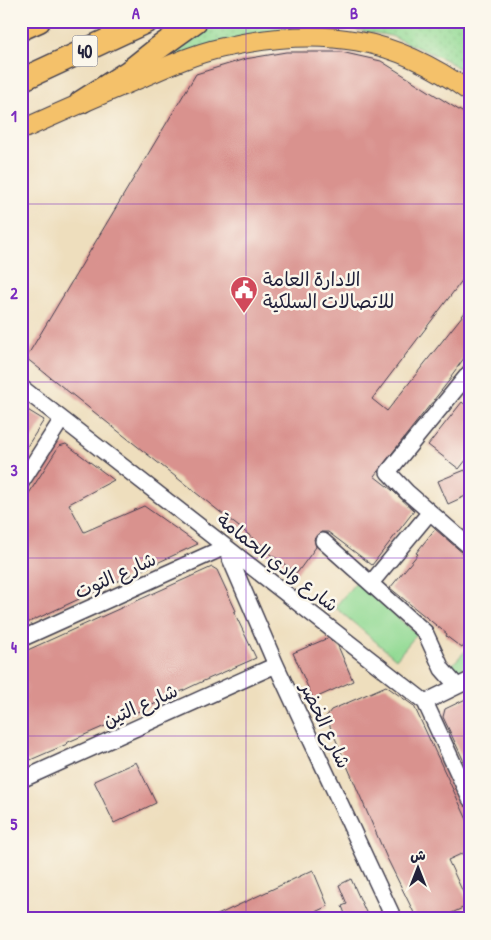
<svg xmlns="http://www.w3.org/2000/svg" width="491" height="940" font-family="'Patrick Hand','Playpen Sans Arabic',sans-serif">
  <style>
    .grass { fill: url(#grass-dots); stroke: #5a7e68 }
    .park { fill: url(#park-tufts); stroke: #5a7e68 }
    .garden { fill: #93da94; stroke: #5a7e68 }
    .building { fill: #d9928e }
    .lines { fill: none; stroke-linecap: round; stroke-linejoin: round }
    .minor-casing { stroke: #413e4e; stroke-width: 18 }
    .major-casing { stroke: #413e4e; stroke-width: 21 }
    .highway-casing { stroke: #413e4e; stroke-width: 25 }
    .minor { stroke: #fff; stroke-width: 15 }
    .major { stroke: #f4c16a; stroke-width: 19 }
    .highway { stroke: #f4c16a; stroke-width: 22 }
    .grid { fill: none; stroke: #7b2cbf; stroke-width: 1; stroke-opacity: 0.55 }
    .labels { text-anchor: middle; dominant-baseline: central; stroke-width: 5; stroke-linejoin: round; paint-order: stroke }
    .shield { fill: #fbf7ec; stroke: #636270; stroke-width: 1 }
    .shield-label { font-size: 18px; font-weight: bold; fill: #22223b }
    .poi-label { font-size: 19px; fill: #22223b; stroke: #fbf7ec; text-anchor: start }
    .street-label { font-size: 19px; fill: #22223b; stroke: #fbf7ec }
    .neatline { fill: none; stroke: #7b2cbf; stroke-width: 2 }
    .grid-label { font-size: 16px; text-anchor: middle; font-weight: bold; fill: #7b2cbf }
  </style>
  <defs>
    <pattern id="grass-dots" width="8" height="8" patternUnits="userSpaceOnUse" patternTransform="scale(1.25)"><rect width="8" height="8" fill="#93da94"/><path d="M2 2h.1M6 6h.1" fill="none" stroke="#7ebb80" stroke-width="1.8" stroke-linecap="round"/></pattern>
    <pattern id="park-tufts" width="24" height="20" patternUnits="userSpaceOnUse" patternTransform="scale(1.25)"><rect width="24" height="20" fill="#93da94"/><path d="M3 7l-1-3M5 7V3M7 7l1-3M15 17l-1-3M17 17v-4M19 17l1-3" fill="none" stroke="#7ebb80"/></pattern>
  </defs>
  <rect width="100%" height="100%" fill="#fbf7ec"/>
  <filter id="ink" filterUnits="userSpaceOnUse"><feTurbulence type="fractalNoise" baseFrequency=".02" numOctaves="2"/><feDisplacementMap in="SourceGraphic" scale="10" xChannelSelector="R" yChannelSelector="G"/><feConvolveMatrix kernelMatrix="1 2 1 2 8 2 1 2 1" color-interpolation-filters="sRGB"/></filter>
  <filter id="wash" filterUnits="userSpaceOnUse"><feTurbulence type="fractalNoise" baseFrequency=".0096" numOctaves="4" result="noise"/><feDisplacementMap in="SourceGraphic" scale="20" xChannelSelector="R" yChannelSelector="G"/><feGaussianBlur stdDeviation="1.12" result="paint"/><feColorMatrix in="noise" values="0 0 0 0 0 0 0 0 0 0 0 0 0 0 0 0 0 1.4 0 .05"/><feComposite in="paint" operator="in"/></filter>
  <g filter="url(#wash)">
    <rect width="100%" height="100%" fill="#eedebd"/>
    <path class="grass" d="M161,21H470V75L444,59L391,36L347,28L300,29L172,56Z"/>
    <path class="park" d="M470,646V669L458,674L451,666Z"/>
    <path class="garden" d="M356,582L417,634L396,659L335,607Z"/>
    <g id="blocks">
      <path class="building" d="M286,52H341L381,61L470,117V270L372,399L387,411L470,306V350L451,376L452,377L374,476L392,490L414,511L372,565L328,532H321L314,539L316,547L297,573L267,552L268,550L26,358L196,74L245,59Z
        M462,402L470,409V455L459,469L428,445Z
        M21,406L44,420L21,456Z
        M66,444L114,480L69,504L84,532L144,506L198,544L25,624L24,623L21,624V506L59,446Z
        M465,470L470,481V494L448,504L438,481Z
        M435,529L464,554L470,556V638L462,648L446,636L447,634L390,588L418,554L416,553Z
        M212,567L217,570L236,611L234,612L256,658L199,683L144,709L66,743L67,744L28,761L21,759V653Z
        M328,638L338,646L353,681L313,699L293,653Z
        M386,686L414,706L470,826V850L448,860L469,905L439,919H417L386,856L326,717L331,710Z
        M470,697V774L443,717L445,709Z
        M136,762L156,803L114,823L94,781Z
        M313,870L328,906L300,919H209Z
        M351,879L369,919H347L342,906L347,904L339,885Z"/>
    </g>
  </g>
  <g filter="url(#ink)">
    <use href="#blocks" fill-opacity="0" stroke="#413e4e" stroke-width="1"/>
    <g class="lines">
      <defs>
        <path id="minor" d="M470,372L388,472L407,492L470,547
          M21,387L425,702L470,799
          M21,483L62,419
          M323,541L425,632L442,669L457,686
          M371,583L430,512
          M21,639L225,547L276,665L394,919
          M425,702L470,680
          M21,780L276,665"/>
        <path id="major" d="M21,130C61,112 102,94 143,77C168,66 194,54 221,48C264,38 313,33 357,41C397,48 437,68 470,92"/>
        <path id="highway" d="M21,29L39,21
          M21,80L148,21
          M81,102L128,72L157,49L196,21"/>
      </defs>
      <use href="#minor" class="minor-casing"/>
      <use href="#major" class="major-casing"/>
      <use href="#highway" class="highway-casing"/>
      <use href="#minor" class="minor"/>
      <use href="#major" class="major"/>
      <use href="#highway" class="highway"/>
    </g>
  </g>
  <path class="grid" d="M246,21V919M21,204H470M21,382H470M21,558H470M21,736H470"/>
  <defs>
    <symbol id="civic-pin" viewBox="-11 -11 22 30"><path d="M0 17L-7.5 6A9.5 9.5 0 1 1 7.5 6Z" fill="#d1495b" stroke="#fbf7ec"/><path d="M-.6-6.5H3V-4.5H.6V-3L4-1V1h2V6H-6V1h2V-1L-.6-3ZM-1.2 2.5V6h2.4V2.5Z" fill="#fff"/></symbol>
  </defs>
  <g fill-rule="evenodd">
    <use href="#civic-pin" x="228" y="274" width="32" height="43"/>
  </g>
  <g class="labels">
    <rect class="shield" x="72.5" y="35.5" width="25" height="31" rx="4"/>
    <g class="shield-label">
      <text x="85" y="51">40</text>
    </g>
    <g class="poi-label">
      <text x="263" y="279">الادارة العامة<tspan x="263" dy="22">للاتصالات السلكية</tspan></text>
    </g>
    <g class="street-label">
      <text transform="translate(278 562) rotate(38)">شارع وادي الحمامة</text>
      <text transform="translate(115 575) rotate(-24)">شارع التوت</text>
      <text transform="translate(140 705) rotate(-24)">شارع التين</text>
      <text transform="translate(326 725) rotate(65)">شارع الخضر</text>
    </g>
  </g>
  <rect width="491" height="940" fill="none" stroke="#fbf7ec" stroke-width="55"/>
  <g transform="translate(418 868)" stroke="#fbf7ec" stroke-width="4" paint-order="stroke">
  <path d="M0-4L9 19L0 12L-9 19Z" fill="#22223b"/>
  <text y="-8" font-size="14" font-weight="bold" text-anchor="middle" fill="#22223b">ش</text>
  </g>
  <rect x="28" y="28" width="436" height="884" class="neatline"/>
  <g class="grid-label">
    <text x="136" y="19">A</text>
    <text x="354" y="19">B</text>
    <text x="14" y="122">1</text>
    <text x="14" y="299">2</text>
    <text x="14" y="476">3</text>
    <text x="14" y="653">4</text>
    <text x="14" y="830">5</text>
  </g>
</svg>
